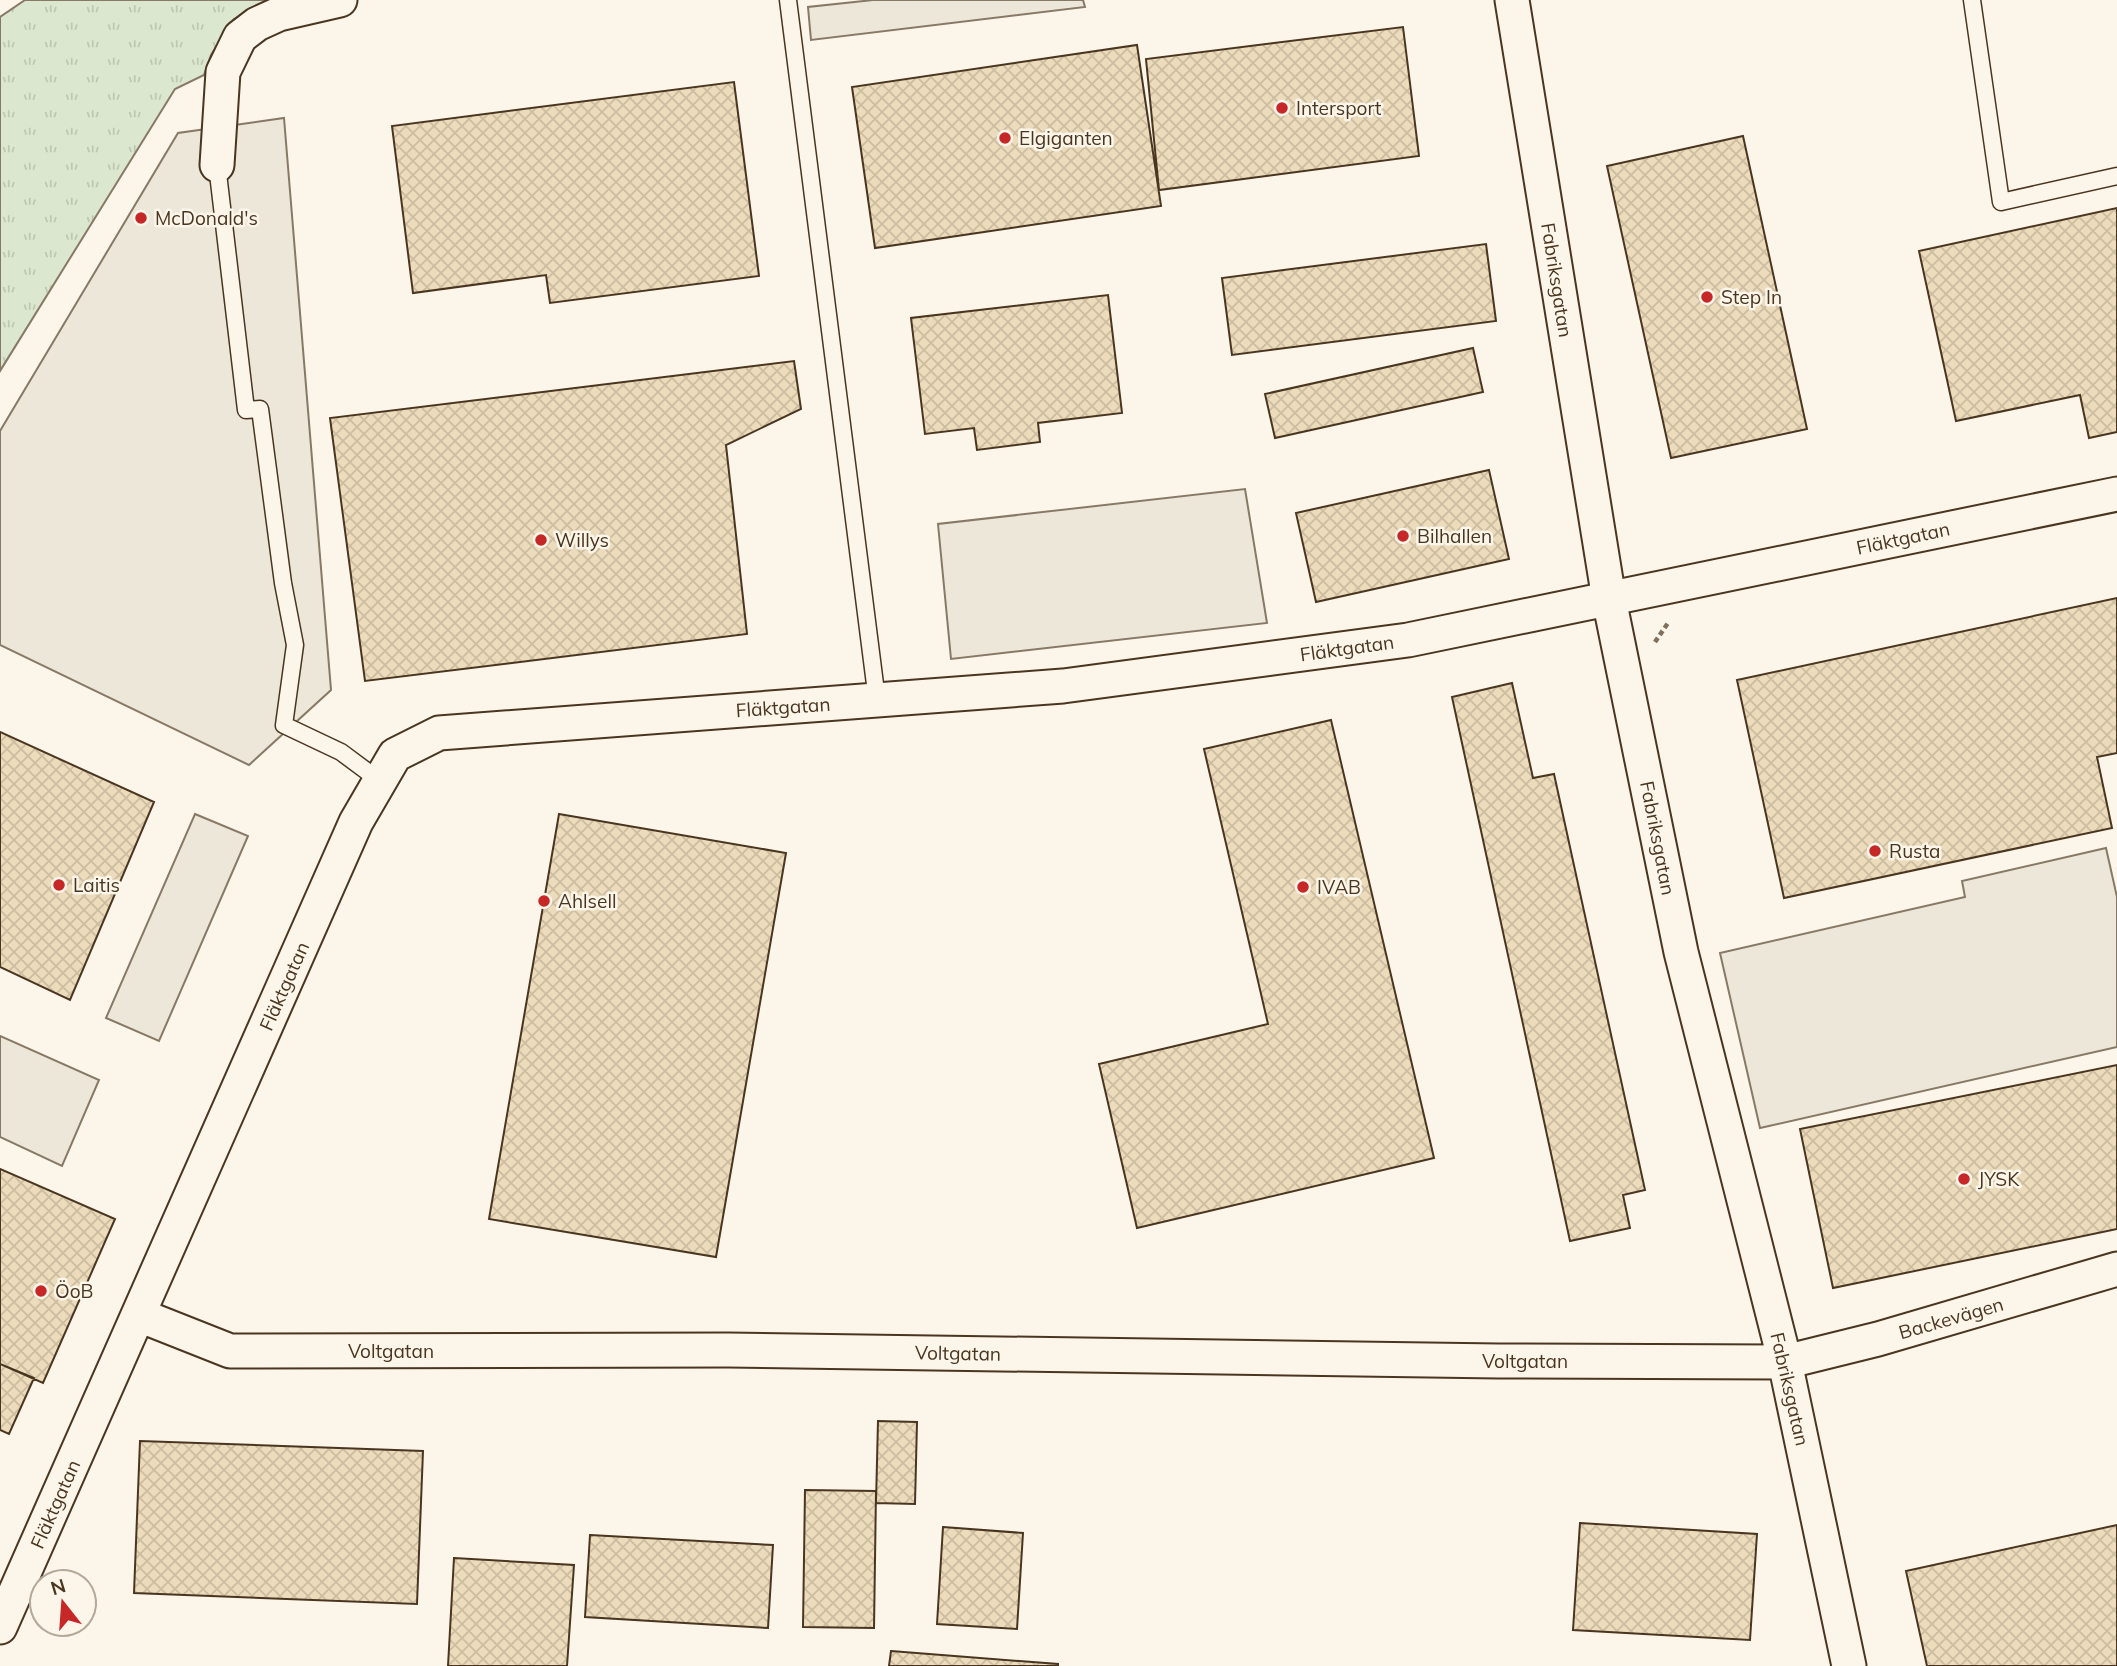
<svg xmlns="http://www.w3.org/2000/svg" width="2117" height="1666" font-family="Mulish,sans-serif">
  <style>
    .grass { fill: url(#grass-tufts); stroke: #887966; stroke-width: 2 }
    .parking { fill: #ede7d9; stroke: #887966; stroke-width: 2 }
    .building { fill: url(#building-cross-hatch); stroke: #4a3520; stroke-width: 2 }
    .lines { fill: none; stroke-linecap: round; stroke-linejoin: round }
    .lane-casing { stroke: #4a3520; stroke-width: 19 }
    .street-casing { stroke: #4a3520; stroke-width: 37 }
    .path { stroke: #7f6f5c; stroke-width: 4.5; stroke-dasharray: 5 3.5; stroke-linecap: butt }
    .lane { stroke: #fbf6e9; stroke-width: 16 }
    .street { stroke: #fbf6e9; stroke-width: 33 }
    .poi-dot { fill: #c62828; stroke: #fbf6e9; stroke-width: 2.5 }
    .labels { text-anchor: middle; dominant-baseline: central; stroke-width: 5; stroke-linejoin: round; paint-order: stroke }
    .poi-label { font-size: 19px; fill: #4a3520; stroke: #fbf6e9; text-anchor: start }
    .street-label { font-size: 19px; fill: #4a3520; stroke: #fbf6e9 }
  </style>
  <defs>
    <pattern id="grass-tufts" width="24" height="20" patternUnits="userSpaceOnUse" patternTransform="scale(1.75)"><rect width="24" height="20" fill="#dce7d0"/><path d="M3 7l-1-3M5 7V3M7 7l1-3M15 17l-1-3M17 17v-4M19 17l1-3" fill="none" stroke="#bec7b2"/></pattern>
    <pattern id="building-cross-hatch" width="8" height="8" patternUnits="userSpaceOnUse" patternTransform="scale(1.75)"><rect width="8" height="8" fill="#ecdcbc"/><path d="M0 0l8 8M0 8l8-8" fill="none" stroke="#ccbda1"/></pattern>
  </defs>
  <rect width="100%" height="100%" fill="#fbf6e9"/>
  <path class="grass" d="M25,0H288L234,19L211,55L204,75L175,89L0,371V17Z"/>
  <path class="parking" d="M873,0H1083L1085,7L811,40L808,7Z
    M284,118L331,690L249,765L0,645V431L178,133Z
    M1245,489L1267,623L951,659L938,524Z
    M195,814L248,836L159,1041L106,1018Z
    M2106,848L2117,897V1047L1760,1128L1720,953L1965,897L1962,881Z
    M0,1036L99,1080L62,1166L0,1137Z"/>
  <path class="building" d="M1403,27L1419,156L1159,190L1146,59Z
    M1137,45L1161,206L875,248L852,87Z
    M734,82L759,276L550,303L546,275L413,293L392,126Z
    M1743,136L1807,429L1671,458L1607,166Z
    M2117,208V432L2089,438L2080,395L1956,421L1919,251Z
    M1486,244L1496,321L1232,355L1222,278Z
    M1108,295L1122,413L1038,423L1040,442L977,450L974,428L925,434L911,318Z
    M1473,348L1483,392L1275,438L1265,394Z
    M794,361L801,409L726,445L747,634L365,681L330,418Z
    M1489,470L1509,559L1316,602L1296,513Z
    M2117,598V753L2097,757L2112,828L1784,898L1737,680Z
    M1512,683L1533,778L1554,774L1645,1190L1623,1195L1630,1228L1570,1241L1452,697Z
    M1331,720L1434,1158L1137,1228L1099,1064L1268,1024L1204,749Z
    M0,732L154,802L70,1000L0,967Z
    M559,814L786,853L716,1257L489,1219Z
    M2117,1065V1229L1833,1288L1800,1129Z
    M0,1169L115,1219L43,1383L0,1364Z
    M0,1364L34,1378L9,1434L0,1430Z
    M878,1421L917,1422L915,1504L876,1503Z
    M140,1441L423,1451L417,1604L134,1593Z
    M805,1490L876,1491L874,1628L803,1627Z
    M1580,1523L1757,1534L1750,1640L1573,1630Z
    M2117,1525V1666H1927L1906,1571Z
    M943,1527L1023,1533L1017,1629L937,1624Z
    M590,1535L773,1545L768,1628L585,1617Z
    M454,1558L574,1565L567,1666H448Z
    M891,1651L1058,1664V1666H889Z"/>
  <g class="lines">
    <defs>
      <path id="lane" d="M788,0L877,700
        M1972,0L2001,202L2117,176
        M217,165L246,410L260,409L283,583L295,645L284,725L341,752L380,781"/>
      <path id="street" d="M1512,0L1609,599L1681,952L1785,1362L1849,1666
        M217,165L223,72L240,37L257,24L279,14L340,0
        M139,1315L230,1351L728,1350L1499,1361L1785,1362L1878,1339L2117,1269
        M0,1627L356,822L395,755L439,733L1063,686L1408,640L2117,494"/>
    </defs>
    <use href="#lane" class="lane-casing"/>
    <use href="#street" class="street-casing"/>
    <path class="path" d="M1655,642L1668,623"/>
    <use href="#lane" class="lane"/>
    <use href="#street" class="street"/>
  </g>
  <g class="poi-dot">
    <circle cx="1282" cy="108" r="7"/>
    <circle cx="1005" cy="138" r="7"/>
    <circle cx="141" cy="218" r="7"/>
    <circle cx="1707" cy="297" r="7"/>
    <circle cx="1403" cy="536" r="7"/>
    <circle cx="541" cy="540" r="7"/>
    <circle cx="1875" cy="851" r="7"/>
    <circle cx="59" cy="885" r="7"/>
    <circle cx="1303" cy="887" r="7"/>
    <circle cx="544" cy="901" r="7"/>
    <circle cx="1964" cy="1179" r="7"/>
    <circle cx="41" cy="1291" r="7"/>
  </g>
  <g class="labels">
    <g class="poi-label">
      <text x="1296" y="108">Intersport</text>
      <text x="1019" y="138">Elgiganten</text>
      <text x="155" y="218">McDonald's</text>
      <text x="1721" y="297">Step In</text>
      <text x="1417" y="536">Bilhallen</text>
      <text x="555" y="540">Willys</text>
      <text x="1889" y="851">Rusta</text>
      <text x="73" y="885">Laitis</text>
      <text x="1317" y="887">IVAB</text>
      <text x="558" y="901">Ahlsell</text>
      <text x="1978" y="1179">JYSK</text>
      <text x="55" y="1291">ÖoB</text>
    </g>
    <g class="street-label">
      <text transform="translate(1557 280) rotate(81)">Fabriksgatan</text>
      <text transform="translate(1903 538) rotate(-12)">Fläktgatan</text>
      <text transform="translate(1347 648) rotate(-8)">Fläktgatan</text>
      <text transform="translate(783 707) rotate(-4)">Fläktgatan</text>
      <text transform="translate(1658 838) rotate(79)">Fabriksgatan</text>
      <text transform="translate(284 986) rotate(-66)">Fläktgatan</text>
      <text transform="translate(1951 1318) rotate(-16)">Backevägen</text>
      <text x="391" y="1351">Voltgatan</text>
      <text transform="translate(958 1353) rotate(1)">Voltgatan</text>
      <text x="1525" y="1361">Voltgatan</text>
      <text transform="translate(1790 1389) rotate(77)">Fabriksgatan</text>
      <text transform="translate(55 1504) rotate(-66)">Fläktgatan</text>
    </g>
  </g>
  <g transform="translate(63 1603) rotate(343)"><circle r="33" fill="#fbf6e9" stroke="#b4a999" stroke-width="2"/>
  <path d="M0-5L12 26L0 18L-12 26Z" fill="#c62828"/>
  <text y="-10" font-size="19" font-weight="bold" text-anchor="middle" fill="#4a3520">N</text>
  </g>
</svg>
